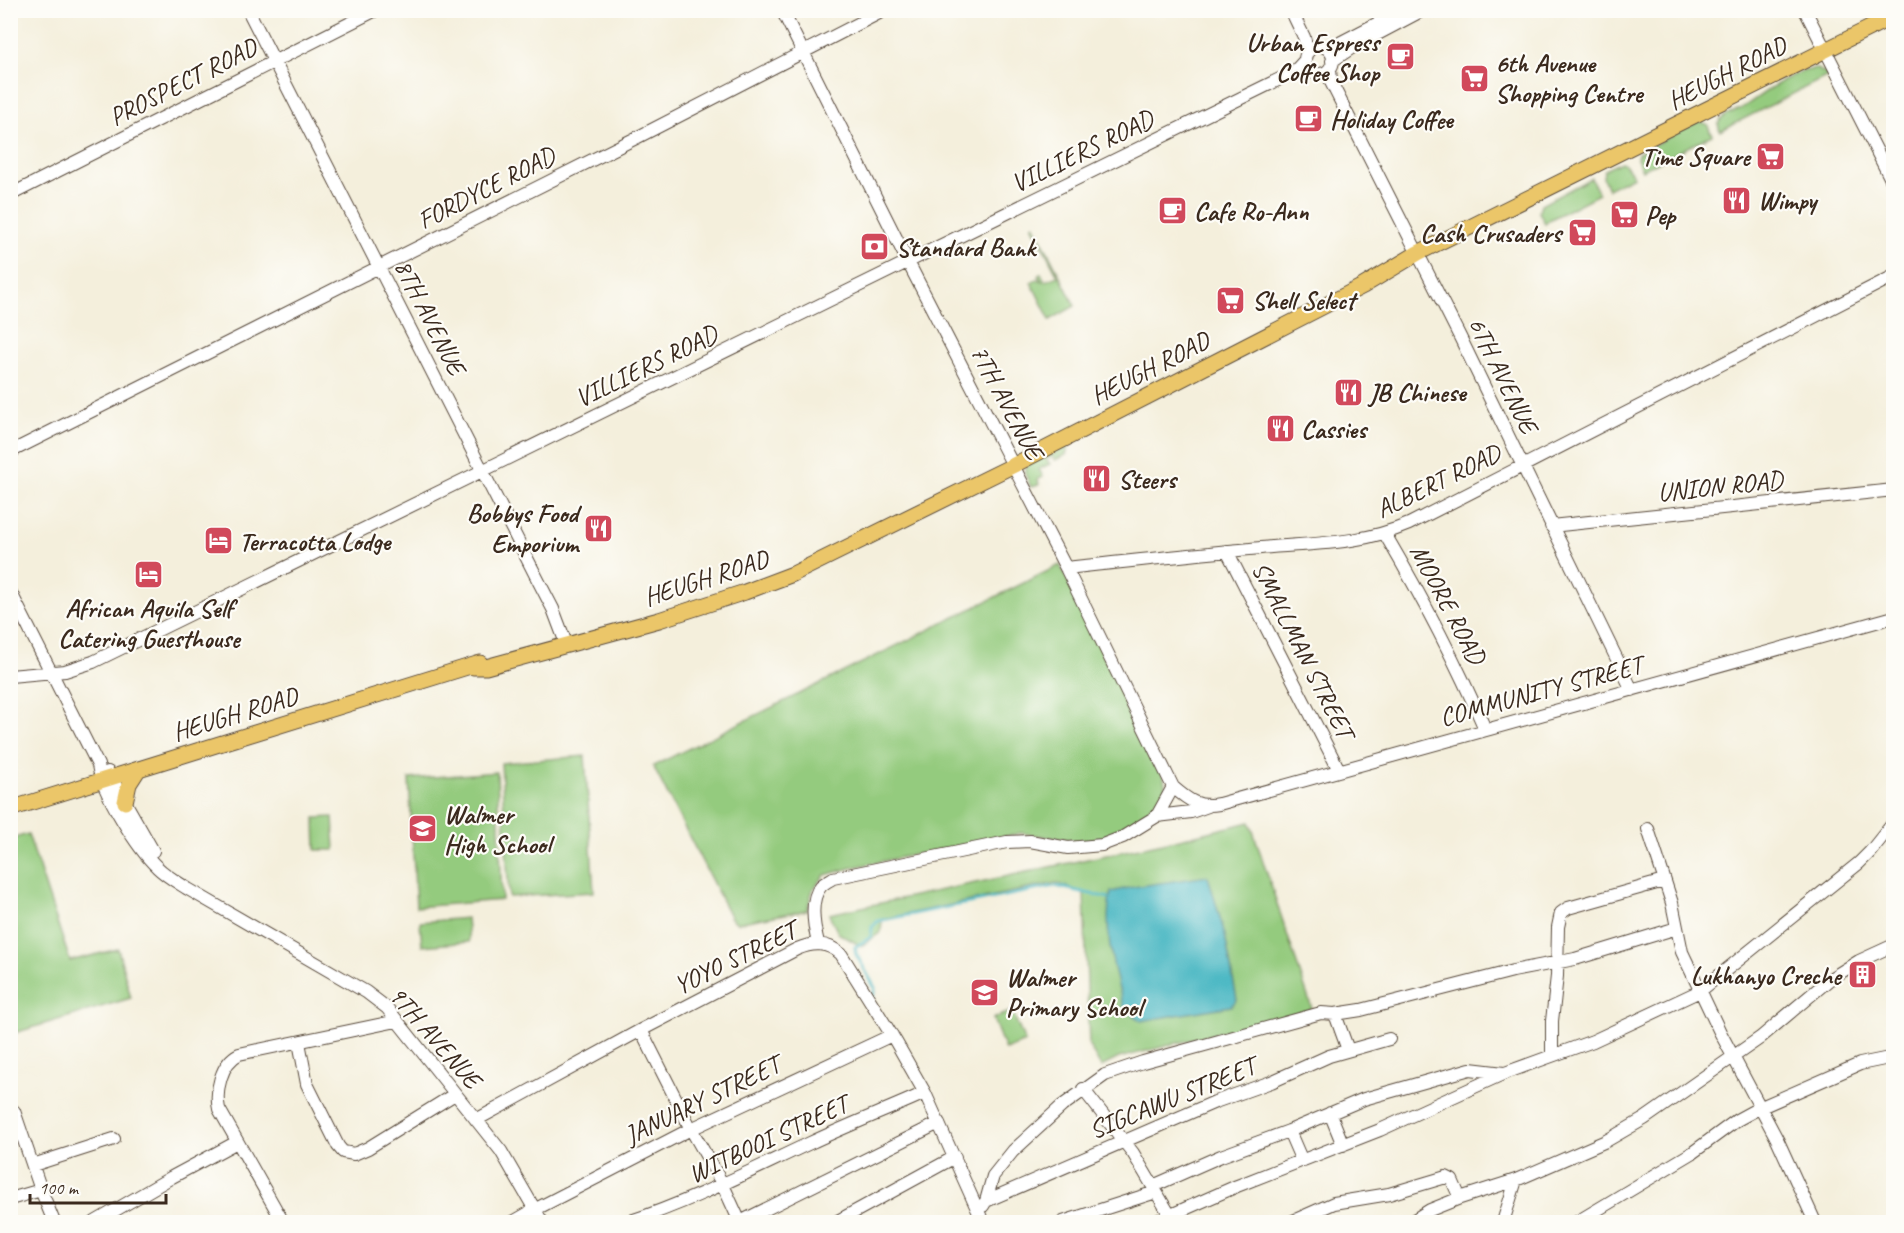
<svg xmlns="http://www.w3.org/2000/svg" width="1904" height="1233" font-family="Caveat,sans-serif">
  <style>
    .green { fill: #94cb7e; stroke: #687a4e; stroke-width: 1.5 }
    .water { fill: #49b7c3; stroke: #427070; stroke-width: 1.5 }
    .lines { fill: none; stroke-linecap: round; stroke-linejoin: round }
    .stream { stroke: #49b7c3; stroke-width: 3 }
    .minor-casing { stroke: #57483a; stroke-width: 14 }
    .major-casing { stroke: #57483a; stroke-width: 17 }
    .minor { stroke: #fff; stroke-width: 12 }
    .major { stroke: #ebc669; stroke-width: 15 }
    .labels { text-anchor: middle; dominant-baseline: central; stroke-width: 4.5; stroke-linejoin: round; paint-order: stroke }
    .poi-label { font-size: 26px; font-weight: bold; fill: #3b2a1e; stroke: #fdfcf7; text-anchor: start }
    .street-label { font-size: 26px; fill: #3b2a1e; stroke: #fdfcf7 }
  </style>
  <rect width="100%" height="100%" fill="#fdfcf7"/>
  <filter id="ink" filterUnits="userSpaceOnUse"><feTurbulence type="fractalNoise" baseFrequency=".0167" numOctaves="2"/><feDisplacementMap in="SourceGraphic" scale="12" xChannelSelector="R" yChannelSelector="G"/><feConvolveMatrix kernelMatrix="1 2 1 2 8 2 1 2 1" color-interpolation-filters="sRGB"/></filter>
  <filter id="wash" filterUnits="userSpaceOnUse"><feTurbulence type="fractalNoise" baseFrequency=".008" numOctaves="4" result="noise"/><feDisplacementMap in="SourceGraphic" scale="24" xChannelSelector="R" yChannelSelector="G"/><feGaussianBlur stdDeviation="1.35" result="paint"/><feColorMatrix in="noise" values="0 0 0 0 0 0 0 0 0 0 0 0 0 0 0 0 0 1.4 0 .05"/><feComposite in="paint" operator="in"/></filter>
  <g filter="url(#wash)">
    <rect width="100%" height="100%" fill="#f4efdc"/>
    <path class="green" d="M1817,69L1827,74L1828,76L1720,131L1718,124C1723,113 1736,112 1745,106C1763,94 1794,69 1817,69Z
      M1699,121L1707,124L1712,135L1642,170L1637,159L1638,153Z
      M1621,162L1625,164L1634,176L1608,189L1603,178L1604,170Z
      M1591,178L1599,194L1551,219L1545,224L1539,212L1541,205Z
      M1034,224L1075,306L1050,320L1031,282L1037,279L1042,281L1038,276L1041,273L1045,281L1058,276L1032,225Z
      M1064,444L1069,445L1066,455L1055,460L1053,457L1046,459L1050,464L1039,469L1043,477L1038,479L1039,485L1031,487L1025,474L1027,464L1043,454C1052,456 1060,452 1064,444Z
      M1060,565L1164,778L1166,793L1161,806L1145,818L1118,832L1097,839L1076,841L1021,833L859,866L825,875L813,889L807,910L737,923L731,918L653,766Z
      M585,756L594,892L509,897L501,763Z
      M497,772L502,900L416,907L409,779Z
      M333,817L335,850H316L315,818Z
      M1250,822L1312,1009L1119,1058L1101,1067L1089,1046L1084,893L1056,883L882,919L881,932L861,946L838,933L829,914L1163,843Z
      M28,834L70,961L118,949L131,998L11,1034V839Z
      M467,918L469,942L422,946L420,922Z
      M1012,1011L1025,1042L1005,1050L993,1019Z"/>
    <path class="water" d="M1208,876L1225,935L1237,1000L1231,1006L1141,1021L1124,1009C1115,973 1102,930 1111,892L1133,887Z"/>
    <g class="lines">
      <path class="stream" d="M873,996L875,988L856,954L855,947L871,937L872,927L878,921L1055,886L1109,898"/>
    </g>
  </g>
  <g filter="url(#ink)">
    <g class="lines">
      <defs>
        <path id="minor" d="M248,10L539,582L553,609L567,646
          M782,10L908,262L1066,568L1173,787C1188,800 1198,808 1219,804L1894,617
          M1291,10L1304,37L1308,52
          M1805,10L1894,185
          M1305 60a14 14 0 1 1 28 0a14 14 0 1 1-28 0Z
          M1328,49L1403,10
          M1332,61L1353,47L1423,10
          M1330,68L1331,82L1460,337L1632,690
          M10,195L376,10
          M10,452L638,137L885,10
          M1551,526L1894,490
          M1385,534C1422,597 1456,662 1485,729
          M1227,551L1339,770
          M1066,568C1131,561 1196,554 1261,548C1313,543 1360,545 1409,524L1894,276
          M10,591L98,765C102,792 137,848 157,867C166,876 177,882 188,889L366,992L387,1008L501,1151L542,1222
          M10,676L65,671L93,662L1294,72L1305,60
          M108,772L153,851
          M1157,816L1191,812L1208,806
          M1648,829L1672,903L1682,952L1720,1032L1778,1141L1815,1222
          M818,943C814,927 809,900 821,886C824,883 830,880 833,878L1007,842L1030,841L1068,848L1102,845L1123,837L1157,816L1173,787
          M1335,1014L1348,1050
          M641,1030L691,1129L723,1185L740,1222
          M299,1042L307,1084L338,1146L343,1152L354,1154L368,1148L455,1094
          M1552,1055V1021L1557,976L1558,927L1561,913L1568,908L1664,881
          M1083,1089L1133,1153L1174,1222
          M14,1111L41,1190L54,1222
          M1330,1113L1343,1145
          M476,1120L641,1030L797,949C814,942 827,942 841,954L896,1042L925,1093L983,1222
          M1289,1131L1302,1161
          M33,1165L114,1139
          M1153,1186L1221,1156L1289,1131L1364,1099L1470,1069L1504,1073
          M10,1199L41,1190
          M986,1201L993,1176L1013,1151L1062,1106L1105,1075L1143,1062L1321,1013L1335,1014L1361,1010L1513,971L1575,959L1677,928
          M983,1206L986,1201L1215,1102L1271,1082L1329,1056L1389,1039
          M95,1222L172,1177L237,1142
          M283,1222L219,1109C215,1091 221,1063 239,1054L397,1021
          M513,1222L534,1210L691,1129L892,1035
          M628,1222C692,1201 750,1171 810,1143C848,1125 887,1110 925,1093
          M740,1222L939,1123
          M836,1222L955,1157
          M1063,1222L1156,1192
          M1155,1222L1237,1186L1380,1130L1505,1073L1593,1041L1700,991L1859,863L1870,852L1894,822
          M1291,1222L1334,1203L1389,1194L1446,1177L1452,1180L1460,1198
          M1411,1222L1430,1210L1460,1198L1516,1180L1606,1141L1644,1119L1760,1038L1830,979L1859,961L1894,945
          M1503,1222L1516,1180
          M1577,1222L1692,1153L1737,1120L1759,1108L1860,1064L1894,1057"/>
        <path id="major" d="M473,667H486L659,620L745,592L793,574L1014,465L1363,286L1418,253L1894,16
          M125,802L129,784L138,770
          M10,809L480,663"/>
      </defs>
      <use href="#minor" class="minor-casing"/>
      <use href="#major" class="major-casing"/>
      <use href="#minor" class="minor"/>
      <use href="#major" class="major"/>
    </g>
  </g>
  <defs>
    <symbol id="cafe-square" viewBox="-11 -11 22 22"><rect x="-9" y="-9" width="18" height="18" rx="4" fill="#d1495b" stroke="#fdfcf7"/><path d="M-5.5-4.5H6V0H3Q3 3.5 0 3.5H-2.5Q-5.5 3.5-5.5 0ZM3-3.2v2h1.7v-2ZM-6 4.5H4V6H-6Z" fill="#fff"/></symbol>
    <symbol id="supermarket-square" viewBox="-11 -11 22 22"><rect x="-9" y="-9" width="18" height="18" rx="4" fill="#d1495b" stroke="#fdfcf7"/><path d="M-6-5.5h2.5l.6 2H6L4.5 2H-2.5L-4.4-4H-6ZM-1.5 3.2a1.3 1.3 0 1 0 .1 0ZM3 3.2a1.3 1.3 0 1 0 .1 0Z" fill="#fff"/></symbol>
    <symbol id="restaurant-square" viewBox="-11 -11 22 22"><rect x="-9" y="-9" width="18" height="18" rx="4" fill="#d1495b" stroke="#fdfcf7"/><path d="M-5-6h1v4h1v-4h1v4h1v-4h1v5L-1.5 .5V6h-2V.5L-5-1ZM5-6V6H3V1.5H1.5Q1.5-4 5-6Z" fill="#fff"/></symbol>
    <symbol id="bank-square" viewBox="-11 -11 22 22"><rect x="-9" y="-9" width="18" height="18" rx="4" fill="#d1495b" stroke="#fdfcf7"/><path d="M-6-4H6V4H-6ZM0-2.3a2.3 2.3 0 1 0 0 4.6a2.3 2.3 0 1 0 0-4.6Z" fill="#fff"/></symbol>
    <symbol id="hotel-square" viewBox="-11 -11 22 22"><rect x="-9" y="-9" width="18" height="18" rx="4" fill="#d1495b" stroke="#fdfcf7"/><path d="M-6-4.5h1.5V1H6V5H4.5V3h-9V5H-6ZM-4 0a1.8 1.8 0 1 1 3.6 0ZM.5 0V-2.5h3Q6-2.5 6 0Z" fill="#fff"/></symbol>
    <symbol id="school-square" viewBox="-11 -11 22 22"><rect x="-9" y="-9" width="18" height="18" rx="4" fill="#d1495b" stroke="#fdfcf7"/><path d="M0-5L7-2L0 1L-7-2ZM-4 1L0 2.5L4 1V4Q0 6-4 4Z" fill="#fff"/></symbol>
    <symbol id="building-square" viewBox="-11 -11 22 22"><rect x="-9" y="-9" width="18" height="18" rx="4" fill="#d1495b" stroke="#fdfcf7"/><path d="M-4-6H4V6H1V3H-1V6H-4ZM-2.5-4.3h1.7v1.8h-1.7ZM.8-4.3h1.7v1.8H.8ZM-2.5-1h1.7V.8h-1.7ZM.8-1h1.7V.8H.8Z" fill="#fff"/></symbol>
  </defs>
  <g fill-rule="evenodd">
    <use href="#cafe-square" x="1384" y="40" width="33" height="33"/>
    <use href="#supermarket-square" x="1458" y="62" width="33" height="33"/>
    <use href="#cafe-square" x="1292" y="102" width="33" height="33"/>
    <use href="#supermarket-square" x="1754" y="140" width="33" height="33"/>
    <use href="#restaurant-square" x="1720" y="184" width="33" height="33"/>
    <use href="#cafe-square" x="1156" y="194" width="33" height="33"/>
    <use href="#supermarket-square" x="1608" y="198" width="33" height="33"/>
    <use href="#supermarket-square" x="1566" y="216" width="33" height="33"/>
    <use href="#bank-square" x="858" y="230" width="33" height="33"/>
    <use href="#supermarket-square" x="1214" y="284" width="33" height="33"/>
    <use href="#restaurant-square" x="1332" y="376" width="33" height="33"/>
    <use href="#restaurant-square" x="1264" y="412" width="33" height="33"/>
    <use href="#restaurant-square" x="1080" y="462" width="33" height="33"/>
    <use href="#restaurant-square" x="582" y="512" width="33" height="33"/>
    <use href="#hotel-square" x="202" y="524" width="33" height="33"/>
    <use href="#hotel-square" x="132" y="558" width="33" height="33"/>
    <use href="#school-square" x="406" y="812" width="33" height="33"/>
    <use href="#building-square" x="1846" y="958" width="33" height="33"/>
    <use href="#school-square" x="968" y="976" width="33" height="33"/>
  </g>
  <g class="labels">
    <g class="poi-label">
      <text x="1379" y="42" text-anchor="end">Urban Espress<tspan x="1379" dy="30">Coffee Shop</tspan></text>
      <text x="1495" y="63">6th Avenue<tspan x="1495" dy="30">Shopping Centre</tspan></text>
      <text x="1330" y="119">Holiday Coffee</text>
      <text x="1750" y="156" text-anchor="end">Time Square</text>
      <text x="1758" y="200">Wimpy</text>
      <text x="1194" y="211">Cafe Ro-Ann</text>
      <text x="1645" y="215">Pep</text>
      <text x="1561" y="233" text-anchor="end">Cash Crusaders</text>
      <text x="896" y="247">Standard Bank</text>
      <text x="1252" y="300">Shell Select</text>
      <text x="1369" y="392">JB Chinese</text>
      <text x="1301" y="429">Cassies</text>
      <text x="1118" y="479">Steers</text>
      <text x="578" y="513" text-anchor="end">Bobbys Food<tspan x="578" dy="30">Emporium</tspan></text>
      <text x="239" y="541">Terracotta Lodge</text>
      <text x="149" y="608" text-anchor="middle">African Aquila Self<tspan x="149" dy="30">Catering Guesthouse</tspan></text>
      <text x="444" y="814">Walmer<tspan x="444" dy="30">High School</tspan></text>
      <text x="1841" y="975" text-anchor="end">Lukhanyo Creche</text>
      <text x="1006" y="977">Walmer<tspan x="1006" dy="30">Primary School</tspan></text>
    </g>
    <g class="street-label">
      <text transform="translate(1727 73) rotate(-27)">HEUGH ROAD</text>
      <text transform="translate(183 82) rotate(-27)">PROSPECT ROAD</text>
      <text transform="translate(1082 151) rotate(-26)">VILLIERS ROAD</text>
      <text transform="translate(486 188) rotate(-27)">FORDYCE ROAD</text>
      <text transform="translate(430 317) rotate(63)">8TH AVENUE</text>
      <text transform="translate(646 366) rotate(-26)">VILLIERS ROAD</text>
      <text transform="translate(1150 368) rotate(-27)">HEUGH ROAD</text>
      <text transform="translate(1503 375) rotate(64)">6TH AVENUE</text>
      <text transform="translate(1007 402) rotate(62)">7TH AVENUE</text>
      <text transform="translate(1438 481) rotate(-26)">ALBERT ROAD</text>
      <text transform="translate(1720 486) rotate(-6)">UNION ROAD</text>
      <text transform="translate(706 578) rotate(-18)">HEUGH ROAD</text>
      <text transform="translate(1448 604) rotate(62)">MOORE ROAD</text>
      <text transform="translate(1303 650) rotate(63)">SMALLMAN STREET</text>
      <text transform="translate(1541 691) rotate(-15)">COMMUNITY STREET</text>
      <text transform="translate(235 714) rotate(-17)">HEUGH ROAD</text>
      <text transform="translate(735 958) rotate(-26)">YOYO STREET</text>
      <text transform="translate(435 1037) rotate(49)">9TH AVENUE</text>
      <text transform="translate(1172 1098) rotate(-22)">SIGCAWU STREET</text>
      <text transform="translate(702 1100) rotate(-26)">JANUARY STREET</text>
      <text transform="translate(768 1139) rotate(-25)">WITBOOI STREET</text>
    </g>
  </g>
  <rect width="1904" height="1233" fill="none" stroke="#fdfcf7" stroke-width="36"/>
  <path d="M30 1194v9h136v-9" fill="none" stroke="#3b2a1e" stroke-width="3"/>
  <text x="39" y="1194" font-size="18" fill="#3b2a1e" stroke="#fdfcf7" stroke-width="4.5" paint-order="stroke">100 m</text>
</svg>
